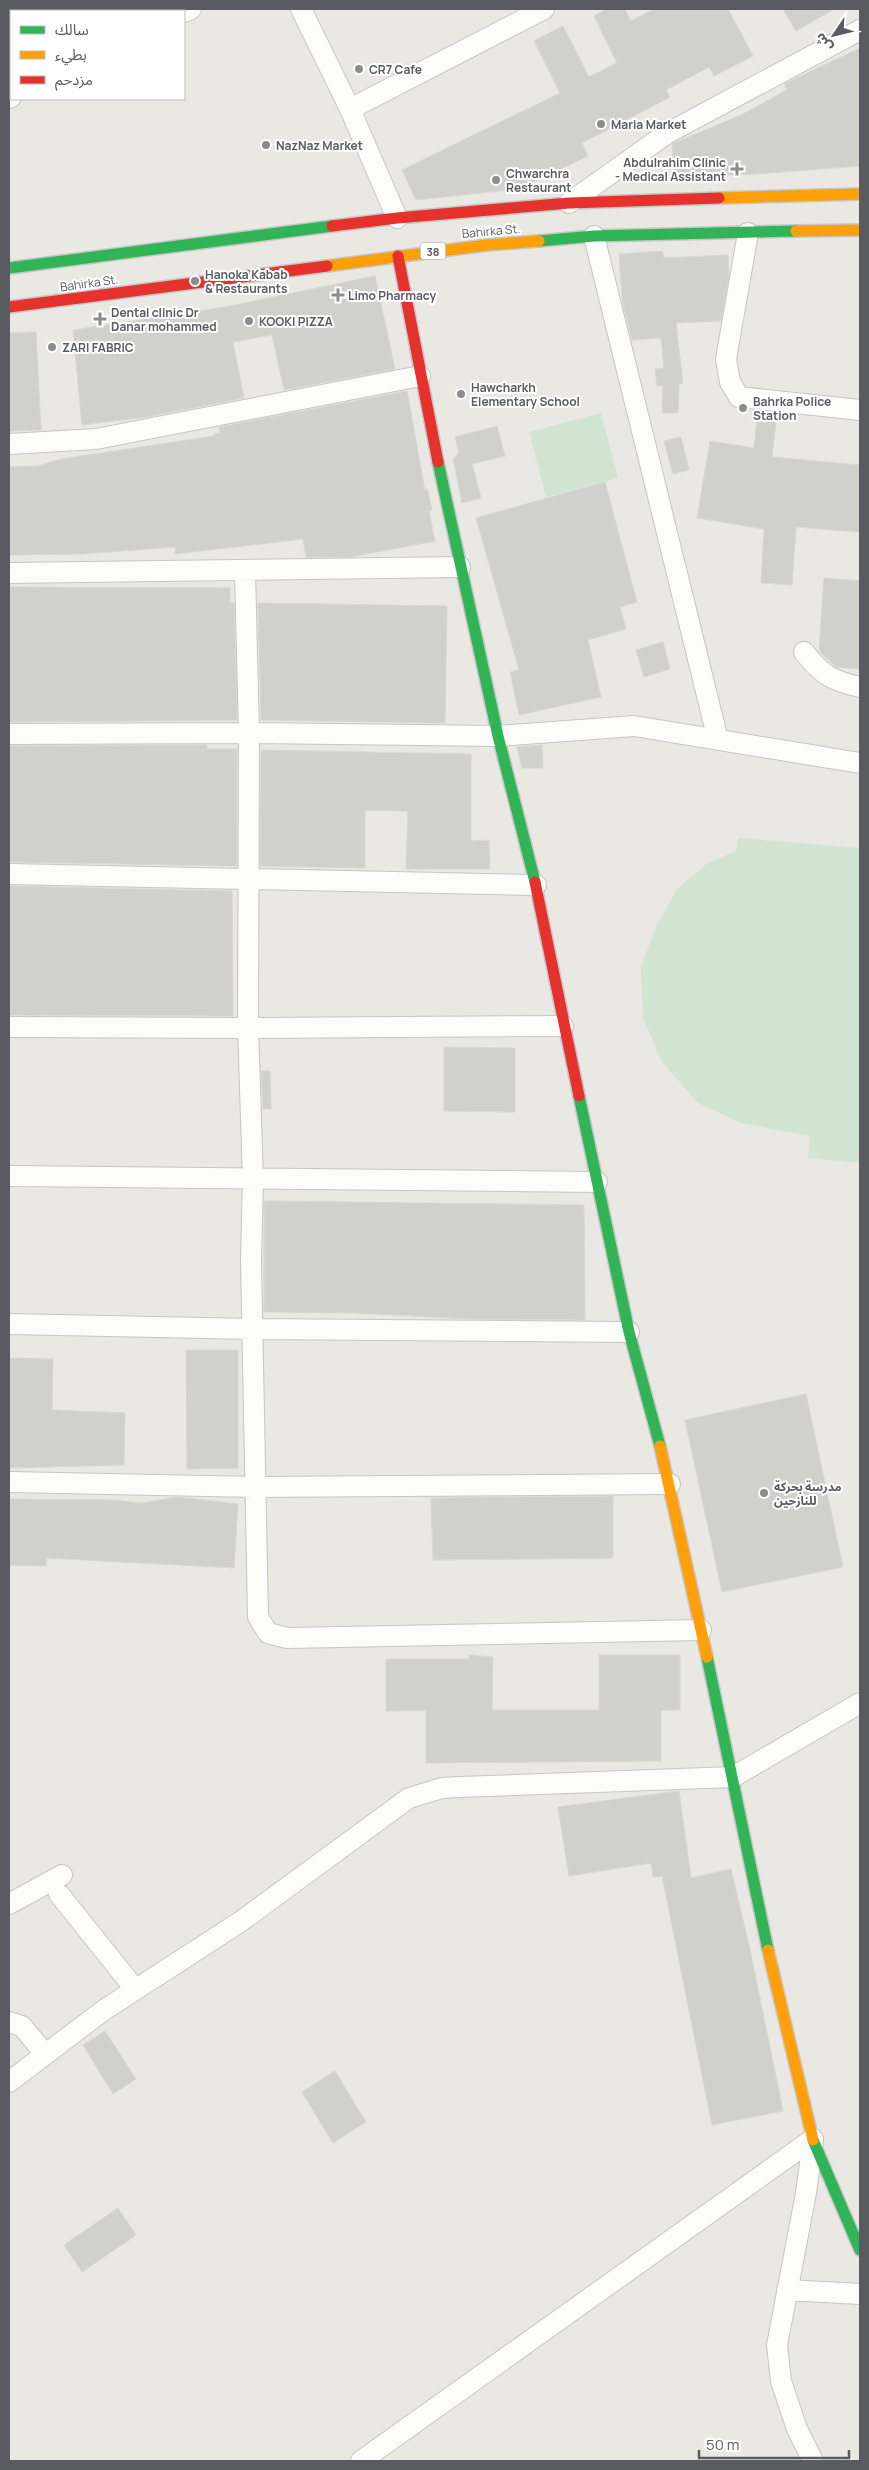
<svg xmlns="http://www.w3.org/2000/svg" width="869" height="2470" font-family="Manrope,'Noto Sans Arabic',sans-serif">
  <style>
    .green { fill: #d2e4d2 }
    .building { fill: #d0d0cc; stroke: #d8d7d2 }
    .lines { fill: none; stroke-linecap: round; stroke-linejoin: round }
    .street-casing { stroke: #c6c5c5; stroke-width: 22 }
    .fast-casing { stroke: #c6c6c5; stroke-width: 14 }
    .slow-casing { stroke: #c6c6c5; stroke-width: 14 }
    .jam-casing { stroke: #c6c6c5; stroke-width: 14 }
    .street { stroke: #fcfcfb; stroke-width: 20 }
    .fast { stroke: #30b455; stroke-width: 11 }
    .slow { stroke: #ff9f0a; stroke-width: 11 }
    .jam { stroke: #e5322d; stroke-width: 11 }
    .poi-dot { fill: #8c8c8e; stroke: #fff; stroke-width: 2 }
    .labels { text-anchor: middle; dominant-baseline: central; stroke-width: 4; stroke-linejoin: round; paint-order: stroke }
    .shield { fill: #fff; stroke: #8c8c90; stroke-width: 1 }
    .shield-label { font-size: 11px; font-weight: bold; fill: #5a5b60 }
    .poi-label { font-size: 12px; font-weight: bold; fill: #5a5b60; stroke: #fff; text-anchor: start }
    .street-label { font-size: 12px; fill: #5a5b60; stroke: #fff }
  </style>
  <rect width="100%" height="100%" fill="#e9e8e3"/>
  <path class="green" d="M601,413L618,478L546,497L529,432Z
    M738,838L860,848V1163L808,1158L810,1136L741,1123L698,1103L662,1062L643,1018L641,966L657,925L677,889L708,863L736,851Z"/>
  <path class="building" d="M607,9H625L631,21L654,9H728L753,56L714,76L709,67L666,90L670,97L582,143L588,156L518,189L416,200L402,170L560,93L534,41L563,26L589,77L617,63L594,16Z
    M783,9H834L796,31Z
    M860,48V166L756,174L674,177L672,144L741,115L787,90L784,84Z
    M662,251L664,258L728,255L729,275L721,321L676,323L683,384H679L678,413H662L663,386H657L655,369L664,368L661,338L632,340L622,300L619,254Z
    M375,276L395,369L284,390L272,335L233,342L244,398L146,417L82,425L73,330L225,307Z
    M36,332L41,430L9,431V333Z
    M407,391L425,491L427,488L432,510L429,511L435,541L350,557H306L303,539L175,554V547L81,554L9,555V467L38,466L61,459L214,436V434L220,433L219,427Z
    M757,419L776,421L772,457L860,465V532L796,527L792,585L761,583L764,529L697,518L710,441L754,448Z
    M497,426L505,456L472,464L481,498L462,503L453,459L459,453L455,437Z
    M681,437L689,470L673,474L664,441Z
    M605,482L637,602L620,607L626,629L588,640L601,697L519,715L510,672L519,670L476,518Z
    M824,578L860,581V669L836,667L819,651Z
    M9,587L230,588V603H234L237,720L9,722Z
    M258,603L447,606L445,723L261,720Z
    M663,642L670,669L644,677L636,650Z
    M207,745V749H237V866L9,862V746Z
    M542,745L543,768H522L517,747Z
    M261,750L471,754V841L489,840L490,869H406L408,811L365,810V868L260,866Z
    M9,886L232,891L233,1016L9,1015Z
    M444,1047L515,1048V1112L444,1111Z
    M261,1071H270L271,1109H263Z
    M264,1201L584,1205L585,1320L470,1319L355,1313L264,1312Z
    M186,1350H238V1468L187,1469Z
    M9,1358L53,1359L52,1410L125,1413L124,1465L9,1468Z
    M806,1394L843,1567L722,1592L685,1420Z
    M613,1496V1558L433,1560L431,1498Z
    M178,1497L238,1504L234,1568L47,1558L46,1566L9,1565V1499L112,1500L142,1503Z
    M469,1655L493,1657L492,1710H599V1655H680V1710H661V1761L426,1763V1710L386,1711V1659H469Z
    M679,1791L691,1878L731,1869L751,1954L783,2111L712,2125L662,1876L653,1877L651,1863L569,1876L558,1807Z
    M105,2031L136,2079L113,2094L83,2045Z
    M335,2071L366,2122L333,2143L302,2092Z
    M118,2208L136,2235L82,2272L64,2245Z"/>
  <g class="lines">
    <defs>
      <path id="street" d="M301,9L350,109L397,218
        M184,12L191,9
        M9,98L11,97
        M350,109L544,9
        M569,203L666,134L860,30
        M748,233L726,359L730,382L739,397L860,410
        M594,236L718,740
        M9,444L96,439L420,376
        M245,571L249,733L248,1028L253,1179L251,1261L258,1617L268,1633L287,1638L701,1630
        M9,573L460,567
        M804,652C822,675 832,681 860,687
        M9,734L249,733L498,736L634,726L860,763
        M9,874L536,885
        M9,1027L248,1028L563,1026
        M9,1176L597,1182
        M9,1324L253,1329L629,1332
        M9,1482L256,1487L670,1484
        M59,1894L135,1989
        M9,1904L62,1875
        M9,2022L22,2026L45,2054
        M9,2082L104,2010L240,1922L409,1798L442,1788L459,1787L733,1777L860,1703
        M813,2141L806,2193L777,2345L781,2381L797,2429L813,2461
        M787,2290L860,2294
        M361,2461L813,2139"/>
      <path id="fast" d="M539,241L594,236L796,231
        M9,268L332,226
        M438,462L498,736L535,882
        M579,1096L629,1332L660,1446
        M707,1657L768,1950
        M813,2140L860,2250"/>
      <path id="slow" d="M719,198L860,194
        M796,231L860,230
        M327,266L487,245L539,241
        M660,1446L707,1657
        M768,1950L813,2140"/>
      <path id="jam" d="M332,226L397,218L569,203L719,198
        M398,256L438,462
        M9,307L327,266
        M535,882L579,1096"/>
    </defs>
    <use href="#street" class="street-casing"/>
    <use href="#fast" class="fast-casing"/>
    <use href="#slow" class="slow-casing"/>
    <use href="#jam" class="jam-casing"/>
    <use href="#street" class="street"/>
    <use href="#fast" class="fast"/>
    <use href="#slow" class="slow"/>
    <use href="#jam" class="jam"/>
  </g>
  <g class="poi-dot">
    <circle cx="359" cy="69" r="5"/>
    <circle cx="601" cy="124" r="5"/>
    <circle cx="266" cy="145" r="5"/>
    <path d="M734.5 161.5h5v5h5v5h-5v5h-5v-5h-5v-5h5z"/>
    <circle cx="496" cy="180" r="5"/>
    <circle cx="195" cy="281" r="5"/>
    <path d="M335.5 287.5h5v5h5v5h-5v5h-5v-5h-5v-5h5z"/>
    <path d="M97.5 311.5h5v5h5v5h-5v5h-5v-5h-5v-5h5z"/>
    <circle cx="249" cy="321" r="5"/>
    <circle cx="52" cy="347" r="5"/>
    <circle cx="461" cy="394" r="5"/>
    <circle cx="743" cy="408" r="5"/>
    <circle cx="764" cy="1493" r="5"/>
  </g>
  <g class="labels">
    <rect class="shield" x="420.5" y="242.5" width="25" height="17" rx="4"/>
    <g class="shield-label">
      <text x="433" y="251">38</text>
    </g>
    <g class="poi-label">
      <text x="369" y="69">CR7 Cafe</text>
      <text x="611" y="124">Maria Market</text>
      <text x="276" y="145">NazNaz Market</text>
      <text x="726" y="162" text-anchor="end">Abdulrahim Clinic<tspan x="726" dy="14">- Medical Assistant</tspan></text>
      <text x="506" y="173">Chwarchra<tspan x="506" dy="14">Restaurant</tspan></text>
      <text x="205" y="274">Hanoka Kabab<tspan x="205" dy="14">&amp; Restaurants</tspan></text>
      <text x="348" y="295">Limo Pharmacy</text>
      <text x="111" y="312">Dental clinic Dr<tspan x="111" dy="14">Danar mohammed</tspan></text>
      <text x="259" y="321">KOOKI PIZZA</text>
      <text x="62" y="347">ZARI FABRIC</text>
      <text x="471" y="387">Hawcharkh<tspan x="471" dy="14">Elementary School</tspan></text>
      <text x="753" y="401">Bahrka Police<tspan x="753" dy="14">Station</tspan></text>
      <text x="774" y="1486">مدرسة بحركة<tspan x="774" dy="14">للنازحين</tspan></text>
    </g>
    <g class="street-label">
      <text transform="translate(491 231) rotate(-5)">Bahirka St.</text>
      <text transform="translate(89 283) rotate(-8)">Bahirka St.</text>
    </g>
  </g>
  <rect width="869" height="2470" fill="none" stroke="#5a5b60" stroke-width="20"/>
  <rect x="10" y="10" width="175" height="90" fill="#ffffff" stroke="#bdbdbf"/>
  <rect x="20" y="26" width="25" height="8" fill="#30b455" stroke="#bdbdbf"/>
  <text x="55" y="35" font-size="15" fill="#5a5b60">سالك</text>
  <rect x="20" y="51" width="25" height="8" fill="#ff9f0a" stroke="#bdbdbf"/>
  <text x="55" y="60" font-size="15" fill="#5a5b60">بطيء</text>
  <rect x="20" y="76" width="25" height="8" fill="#e5322d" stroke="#bdbdbf"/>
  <text x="55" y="85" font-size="15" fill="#5a5b60">مزدحم</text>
  <g transform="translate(834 35) rotate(235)" stroke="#ffffff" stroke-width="4" paint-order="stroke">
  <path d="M0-4L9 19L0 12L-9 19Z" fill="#5a5b60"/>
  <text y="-8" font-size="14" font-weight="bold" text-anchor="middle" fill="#5a5b60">ش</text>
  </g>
  <path d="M699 2450v8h150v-8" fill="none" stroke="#5a5b60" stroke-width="2.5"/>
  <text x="706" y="2450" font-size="15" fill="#5a5b60" stroke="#ffffff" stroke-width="4" paint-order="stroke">50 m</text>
</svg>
